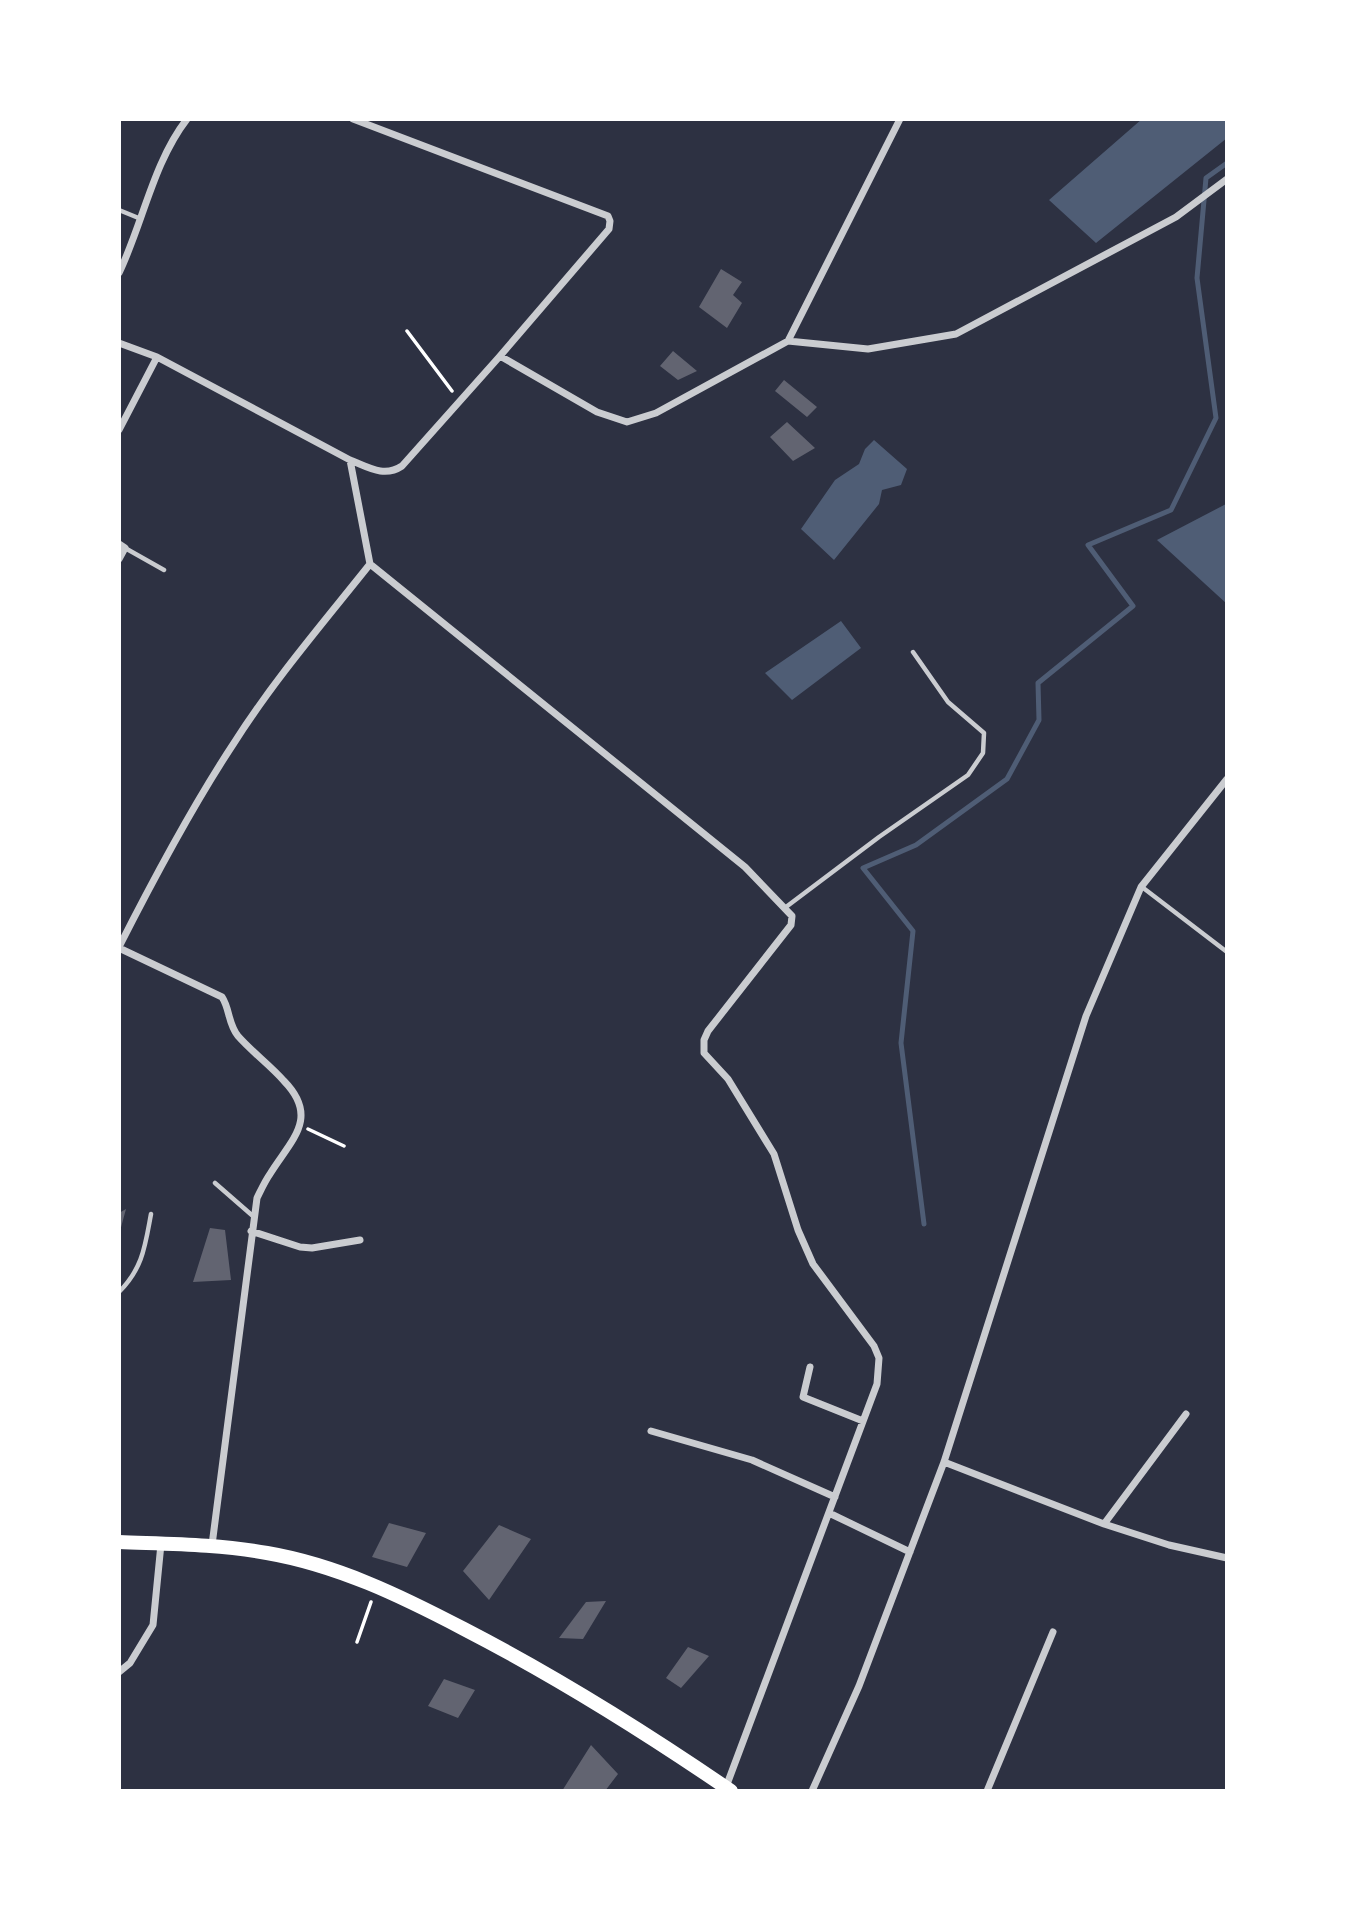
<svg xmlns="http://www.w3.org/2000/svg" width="1346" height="1910" font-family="Helvetica,sans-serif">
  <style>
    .water { fill: #4f5d75 }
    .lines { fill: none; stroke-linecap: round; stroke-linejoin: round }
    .stream { stroke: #4f5d75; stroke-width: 5 }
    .building { fill: #626471 }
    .path { stroke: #fff; stroke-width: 3.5 }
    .service { stroke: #caccd0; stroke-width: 4.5 }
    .minor { stroke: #caccd0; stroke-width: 7 }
    .secondary { stroke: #fff; stroke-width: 14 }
  </style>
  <rect width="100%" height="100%" fill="#2d3142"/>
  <path class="water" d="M1142,119H1227V138L1096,243L1049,200Z
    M874,440L907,469L901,485L882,490L879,504L834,560L801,529L835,480L859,464L865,449Z
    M1226,504L1227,505V604L1157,540Z
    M841,621L861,648L792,700L765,673Z"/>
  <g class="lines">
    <path class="stream" d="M924,1224L901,1043L913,931L863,868L916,845L1007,779L1039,720L1038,683L1133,606L1088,545L1171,510L1216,418L1197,278L1206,178L1227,163"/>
  </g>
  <path class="building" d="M721,269L742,282L733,295L742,303L727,328L699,307Z
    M673,351L697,371L678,380L660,366Z
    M784,380L817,407L807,417L775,391Z
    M787,422L815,448L793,461L770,437Z
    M126,1209L120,1231H119V1213Z
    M210,1228L225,1230L231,1280L193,1282Z
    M389,1523L426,1533L407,1567L372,1557Z
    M499,1525L531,1539L489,1600L463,1571Z
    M606,1601L583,1639L559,1638L586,1602Z
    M688,1647L709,1656L681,1688L666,1678Z
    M444,1679L475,1690L458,1718L428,1706Z
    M591,1745L618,1774L605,1791H562Z"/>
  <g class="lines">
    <path class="path" d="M407,331L452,391
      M308,1129L344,1146
      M357,1642L371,1602"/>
    <path class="service" d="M119,210L141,219
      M125,548L164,570
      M1142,887L1227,952
      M786,907L879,837L968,775L983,753L984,733L948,702L913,652
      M215,1183L254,1217
      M119,1292C143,1268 145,1246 151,1214"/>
    <path class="minor" d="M353,119L608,216L610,221L609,229L500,356
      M119,273C143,223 153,163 187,119
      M788,341L900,119
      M119,343L157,357L350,460C368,467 384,478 402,466L500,356L597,412L627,422L656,413L788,341L868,349L956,334L1176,217L1227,179
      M119,430L157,357
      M350,460L370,564L745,867L792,916L791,925L708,1031L704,1040V1053L728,1079L774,1154L798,1230L813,1264L874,1346L879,1358L877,1384L726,1787
      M119,544L125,548L119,559
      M119,947C154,878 191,808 234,743C274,680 323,623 370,564
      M119,948L222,997C230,1009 228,1024 238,1036C252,1052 270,1065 284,1081C320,1118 291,1140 270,1174C265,1181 261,1190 257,1198L212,1545
      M251,1231L300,1247L312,1248L360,1240
      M810,1367L803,1397L863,1421
      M651,1431L752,1460L835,1497
      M944,1462L1104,1524L1186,1414
      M829,1513L910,1552
      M1104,1524L1169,1545L1227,1558
      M119,1672L130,1663L153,1625L161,1544
      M812,1791L859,1686L944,1462L1086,1016L1141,887L1227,779
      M987,1791L1053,1632"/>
    <path class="secondary" d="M119,1542C168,1544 218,1544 267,1553C337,1565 401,1596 464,1629C557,1677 645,1732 731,1791"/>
  </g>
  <rect width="1346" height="1910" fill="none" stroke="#ffffff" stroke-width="242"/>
</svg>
